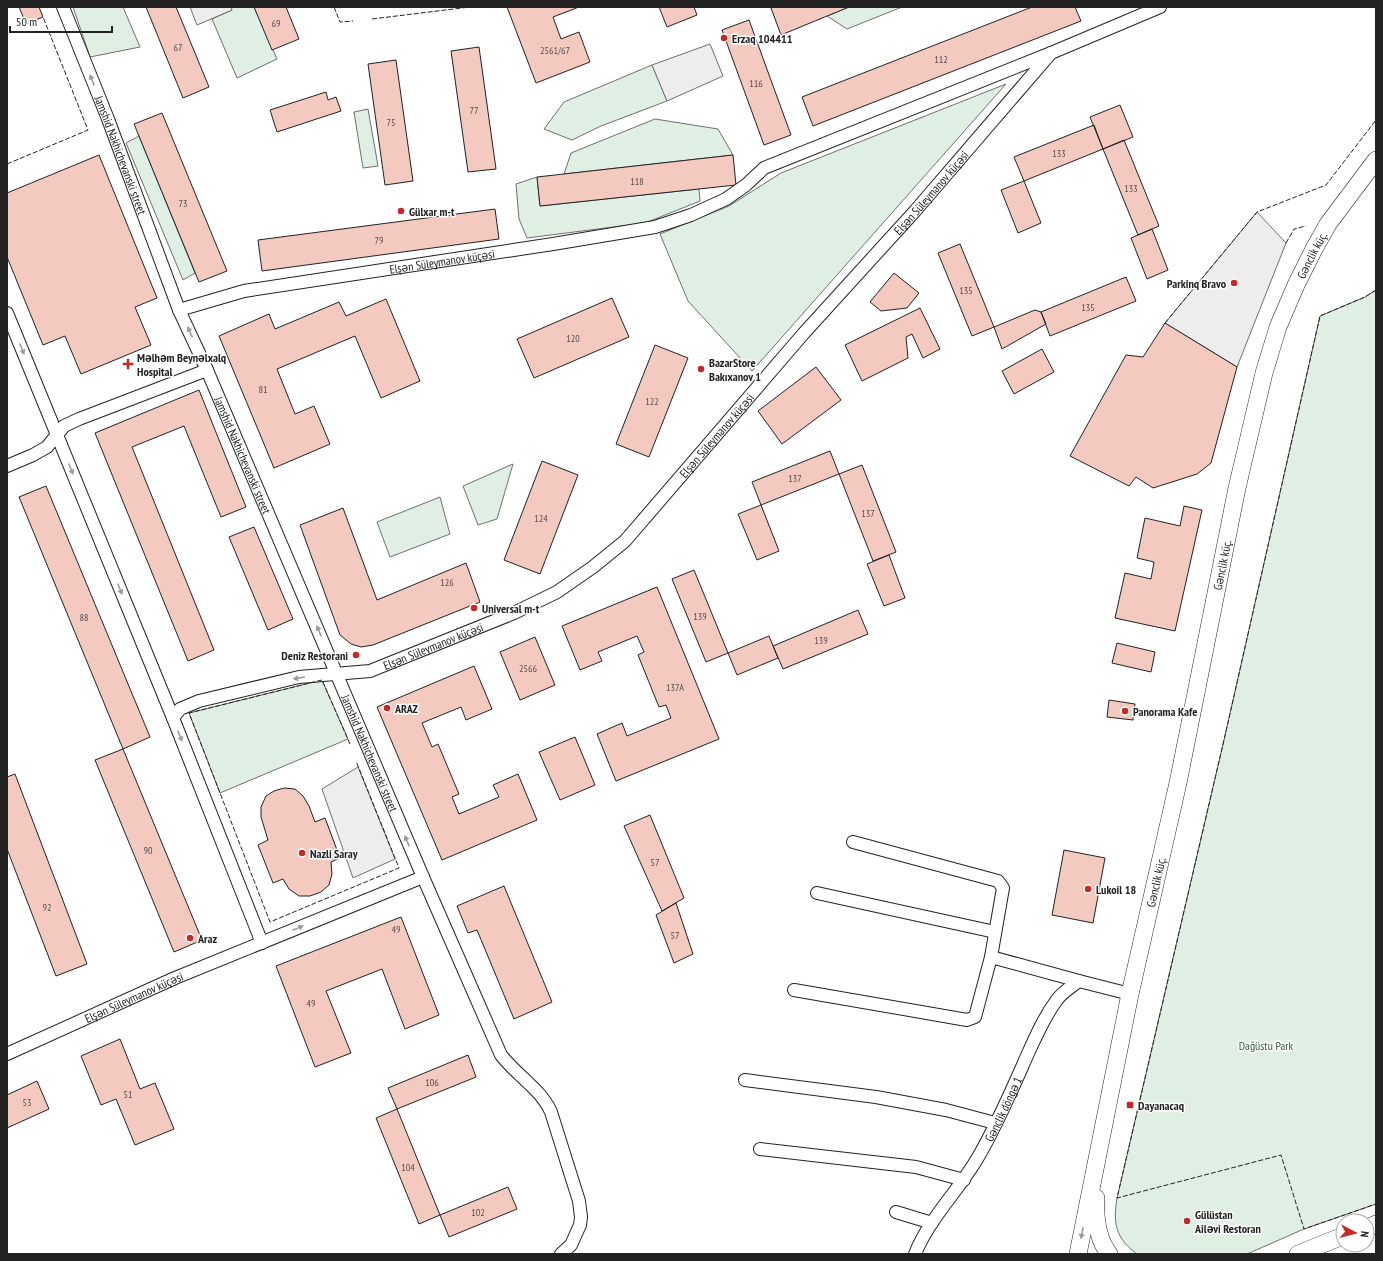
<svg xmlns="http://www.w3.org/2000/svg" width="1383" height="1261" font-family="'PT Sans Narrow',sans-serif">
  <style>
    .green { fill: #e0efe3; stroke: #6f6f6f }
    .parking { fill: #ededed; stroke: #6f6f6f }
    .building { fill: #f3c9c0; stroke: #222 }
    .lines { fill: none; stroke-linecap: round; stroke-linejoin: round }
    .street-casing { stroke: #222; stroke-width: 14 }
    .secondary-casing { stroke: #222; stroke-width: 18 }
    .street { stroke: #fff; stroke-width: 12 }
    .secondary { stroke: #fff; stroke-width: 17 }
    .fence { stroke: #222; stroke-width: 1; stroke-dasharray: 5 2; stroke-linecap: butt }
    .oneway { fill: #9c9c9c }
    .poi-dot { fill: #c62828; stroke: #fff; stroke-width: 1.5 }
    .labels { text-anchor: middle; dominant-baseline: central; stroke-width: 3; stroke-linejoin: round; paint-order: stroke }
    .number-label { font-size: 10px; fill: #564c4a }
    .poi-label { font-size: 12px; font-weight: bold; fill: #222; stroke: #fff; text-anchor: start }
    .street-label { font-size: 12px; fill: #222; stroke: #fff }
    .park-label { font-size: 12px; fill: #2f5e38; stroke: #fff }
  </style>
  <rect width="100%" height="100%" fill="#fff"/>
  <path class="green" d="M73,7H123L140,47L90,57Z
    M231,7H254L277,59L237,78L212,19L232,10Z
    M849,7H902L847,29L827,16Z
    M652,65L667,101L601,126L572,140L544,129L564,102Z
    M1006,84L752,371L688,301L660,234L729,206L781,173Z
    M368,109L378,166L363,168L354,112Z
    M655,119L718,129L733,155L564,174L571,153Z
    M139,136L195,273L183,280L126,143Z
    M537,177L540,206L699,189L700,201L645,223L527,238L519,219L516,184Z
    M1376,290V1204L1304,1229L1247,1254H1137C1115,1238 1113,1223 1117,1198L1224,740L1320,316L1365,297Z
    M513,464L497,519L478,525L463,486Z
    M440,497L450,534L390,557L377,522Z
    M322,680L348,739L220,793L189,713Z"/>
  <path class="parking" d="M190,7H231L232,10L197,25Z
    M710,44L723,76L667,101L652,65Z
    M1257,212L1286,243L1237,367L1165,323Z
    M358,767L395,859L353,878L322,789Z"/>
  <path class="building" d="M19,7H39L43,17L26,24Z
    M146,7H176L209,87L183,98Z
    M254,7H286L299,39L272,50Z
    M507,7H579L553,17L561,39L579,32L590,62L536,83Z
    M659,7H694L697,15L667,27Z
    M773,7H849L781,35L771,8Z
    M1032,7H1075L1081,21L813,126L802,97Z
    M749,20L791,135L764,145L722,30Z
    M479,47L496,169L468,172L451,51Z
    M396,60L413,181L385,185L368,64Z
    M326,92L328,100L336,97L341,111L277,132L270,110Z
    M1120,105L1133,137L1103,149L1090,117Z
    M162,113L227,271L199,282L134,124Z
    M1094,125L1103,149L1024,181L1014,157Z
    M1124,140L1159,226L1138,235L1103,149Z
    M99,155L157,298L135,307L151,345L81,374L65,336L43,345L7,257V193Z
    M733,155L736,185L540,206L537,177Z
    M1024,181L1041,223L1018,233L1001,190Z
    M495,209L499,239L262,271L258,240Z
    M1152,229L1168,270L1147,279L1131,238Z
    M960,244L994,327L972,336L938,253Z
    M894,273L919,293L907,308L881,311L870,302Z
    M1126,277L1136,301L1050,336L1041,312Z
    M612,298L629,337L534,378L517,339Z
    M386,299L420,381L381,398L355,336L277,369L295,414L314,406L330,444L274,468L219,336L269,314L275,329L339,302L346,316Z
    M920,308L940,349L923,358L912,334L906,337L908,358L862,381L845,345Z
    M1035,310L1041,312L1046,324L1002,349L994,327Z
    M1165,323L1237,367L1211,463L1197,474L1153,488L1136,477L1129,486L1070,456L1126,355L1143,357Z
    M655,345L688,358L649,457L616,444Z
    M1042,349L1054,372L1014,394L1002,371Z
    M816,367L841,400L782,444L758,411Z
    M199,390L246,507L221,517L184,426L132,447L214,650L188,661L95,433Z
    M830,451L839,474L761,505L752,482Z
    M542,461L578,475L540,574L504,560Z
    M862,465L896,552L873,561L839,474Z
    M46,486L150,737L123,749L19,497Z
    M761,505L779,551L757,560L738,514Z
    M1184,506L1202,510L1175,631L1115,618L1125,573L1151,579L1154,562L1137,558L1145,518L1180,526Z
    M343,508L377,600L466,563L480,602L373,645L361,647L351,644L340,635L300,525Z
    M254,527L293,619L268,630L229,537Z
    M889,555L905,598L884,606L867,564Z
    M694,570L728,653L706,662L672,579Z
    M657,587L719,739L616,781L597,734L622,723L627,736L671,718L666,705L659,707L638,655L644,652L637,636L598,652L602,661L580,670L562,626Z
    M858,610L868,634L783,669L773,646Z
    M769,636L778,658L737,675L728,653Z
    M535,637L555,685L520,700L500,652Z
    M1117,643L1155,652L1151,672L1112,663Z
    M474,666L492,709L466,720L461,707L422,723L432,747L438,744L459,794L452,797L459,814L499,797L493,785L518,774L537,820L442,860L377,707Z
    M1109,700L1135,704L1133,720L1107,717Z
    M575,737L595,785L560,800L539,752Z
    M123,749L202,940L174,952L95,760Z
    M15,774L87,964L56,976L7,849V777Z
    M284,788L295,789L303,796L309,806L315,822L325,818L340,858L331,862L332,874L329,885L321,892L310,896H299L289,889L283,879L273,883L258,845L268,840L261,817V807L266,796L274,791Z
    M650,815L684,898L662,911L624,826Z
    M1064,850L1105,858L1093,923L1052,915Z
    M504,886L552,1002L514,1019L477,930L468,933L457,906Z
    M676,903L693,954L674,963L656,915Z
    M401,917L439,1015L405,1029L382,969L326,991L351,1053L315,1067L276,966Z
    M120,1039L140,1089L155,1083L174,1129L135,1145L116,1099L101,1105L81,1056Z
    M468,1055L476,1077L397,1109L388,1088Z
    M37,1081L49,1109L7,1128V1095Z
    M397,1109L440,1215L419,1224L376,1118Z
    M508,1187L517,1209L449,1237L440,1215Z"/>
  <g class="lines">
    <defs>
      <g id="street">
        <path id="s1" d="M63,7L108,119L179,310L207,370L423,877L501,1055C516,1075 541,1089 551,1112L579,1201L581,1217L580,1225L571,1245L561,1254"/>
        <path id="s2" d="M179,310L244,291L553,244L655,227L691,215L726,199L746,185L764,168L1051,53L1160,7"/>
        <path d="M7,313L173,718L262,943"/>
        <path d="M7,466L33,455L47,447L64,426L79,419L207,370"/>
        <path id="s3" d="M173,718L180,709L199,701L299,677L370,671L514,613L557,592L593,567L625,541L804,333L915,211L1051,53"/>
        <path d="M817,893L995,932"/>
        <path d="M991,957L1079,981"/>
        <path d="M794,990L967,1020L975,1017L991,957L1003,888L998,881L853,842"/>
        <path id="s4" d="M7,1054L175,978L423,877"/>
        <path d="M745,1080L876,1097L946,1110L995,1123"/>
        <path d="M760,1149L916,1167L964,1180"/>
        <path d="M896,1212L932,1223"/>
        <path id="s5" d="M915,1254C929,1219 958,1191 977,1159C996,1127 1011,1092 1026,1058C1035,1038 1043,1019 1056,1001C1061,993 1071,987 1079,981L1130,994"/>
      </g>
      <g id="secondary">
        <path d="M1096,1198C1095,1217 1097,1238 1109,1254"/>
        <path d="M1367,1228L1376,1224"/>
        <path id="s6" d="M1078,1254L1130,994L1178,783L1237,488L1264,373L1278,327L1296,285L1314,249L1328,224L1376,160"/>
        <path d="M1298,1254L1343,1236"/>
      </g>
    </defs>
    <use href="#street" class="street-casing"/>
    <use href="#secondary" class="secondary-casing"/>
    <use href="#street" class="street"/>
    <use href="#secondary" class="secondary"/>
    <path class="fence" d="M334,7L340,22L353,21
      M372,19L470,7
      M7,164L88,130L43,17
      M1286,243L1294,229L1306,226
      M1376,290L1365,297L1320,316L1224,740L1117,1198L1281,1155L1304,1229L1376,1204
      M1165,323L1257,212L1326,185L1376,120
      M350,744L322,680L189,713L270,922L399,868L356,761"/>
  </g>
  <defs><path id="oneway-solid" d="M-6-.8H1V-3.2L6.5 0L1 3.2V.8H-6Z"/></defs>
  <g class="oneway">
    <use href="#oneway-solid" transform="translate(92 80) rotate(-111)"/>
    <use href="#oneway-solid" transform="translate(190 332) rotate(-115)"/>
    <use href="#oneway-solid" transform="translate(22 349) rotate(68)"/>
    <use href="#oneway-solid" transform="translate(71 469) rotate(68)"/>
    <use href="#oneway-solid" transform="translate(120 589) rotate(68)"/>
    <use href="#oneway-solid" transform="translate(319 631) rotate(-113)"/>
    <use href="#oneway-solid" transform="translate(299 678) rotate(171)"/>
    <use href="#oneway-solid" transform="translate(180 736) rotate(68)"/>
    <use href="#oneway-solid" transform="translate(407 841) rotate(-113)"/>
    <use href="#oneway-solid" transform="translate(298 928) rotate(-22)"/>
    <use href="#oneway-solid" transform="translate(1082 1233) rotate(101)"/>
  </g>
  <g class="poi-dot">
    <circle cx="724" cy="38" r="4"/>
    <circle cx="401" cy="211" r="4"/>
    <circle cx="1234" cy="283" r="4"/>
    <path d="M126 358h4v4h4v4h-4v4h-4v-4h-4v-4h4z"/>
    <circle cx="701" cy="369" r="4"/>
    <circle cx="474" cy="608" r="4"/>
    <circle cx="356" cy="655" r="4"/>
    <circle cx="387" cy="708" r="4"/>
    <circle cx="1125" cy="711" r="4"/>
    <circle cx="302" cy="853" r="4"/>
    <circle cx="1088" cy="889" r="4"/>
    <circle cx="190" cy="938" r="4"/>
    <rect x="1126" y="1101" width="8" height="8" rx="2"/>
    <circle cx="1187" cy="1221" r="4"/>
  </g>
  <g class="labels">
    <g class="number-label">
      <text x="276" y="23">69</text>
      <text x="178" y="47">67</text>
      <text x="555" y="50">2561/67</text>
      <text x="941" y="59">112</text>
      <text x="756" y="83">116</text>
      <text x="474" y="110">77</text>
      <text x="391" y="122">75</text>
      <text x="1059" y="153">133</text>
      <text x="637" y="181">118</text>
      <text x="1131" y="188">133</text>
      <text x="183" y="203">73</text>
      <text x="379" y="240">79</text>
      <text x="966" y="290">135</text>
      <text x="1088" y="307">135</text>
      <text x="573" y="338">120</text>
      <text x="263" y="389">81</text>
      <text x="652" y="401">122</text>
      <text x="795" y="478">137</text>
      <text x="868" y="513">137</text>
      <text x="541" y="518">124</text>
      <text x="447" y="582">126</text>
      <text x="700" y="616">139</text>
      <text x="84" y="617">88</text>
      <text x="821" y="640">139</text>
      <text x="528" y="668">2566</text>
      <text x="675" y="687">137A</text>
      <text x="148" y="850">90</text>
      <text x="655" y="862">57</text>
      <text x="47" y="907">92</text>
      <text x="396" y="929">49</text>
      <text x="675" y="935">57</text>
      <text x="311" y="1003">49</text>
      <text x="432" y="1082">106</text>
      <text x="128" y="1094">51</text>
      <text x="27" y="1102">53</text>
      <text x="408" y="1167">104</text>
      <text x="478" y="1212">102</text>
    </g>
    <g class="poi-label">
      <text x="732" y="38">Erzaq 104411</text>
      <text x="409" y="211">Gülxar m-t</text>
      <text x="1226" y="283" text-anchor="end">Parkinq Bravo</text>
      <text x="137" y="357">Məlhəm Beynəlxalq<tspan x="137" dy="14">Hospital</tspan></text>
      <text x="709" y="362">BazarStore<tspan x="709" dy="14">Bakıxanov 1</tspan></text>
      <text x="482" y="608">Universal m-t</text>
      <text x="348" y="655" text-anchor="end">Deniz Restorani</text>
      <text x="395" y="708">ARAZ</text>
      <text x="1133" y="711">Panorama Kafe</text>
      <text x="310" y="853">Nazli Saray</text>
      <text x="1096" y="889">Lukoil 18</text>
      <text x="198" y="938">Araz</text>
      <text x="1138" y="1105">Dayanacaq</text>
      <text x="1195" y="1214">Gülüstan<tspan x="1195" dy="14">Ailəvi Restoran</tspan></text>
    </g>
    <g class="street-label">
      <text stroke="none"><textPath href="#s1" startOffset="159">Jamshid Nakhichevanski street</textPath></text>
      <text stroke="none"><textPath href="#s3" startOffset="958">Elşən Süleymanov küçəsi</textPath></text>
      <text stroke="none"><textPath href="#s6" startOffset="1028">Gənclik küç.</textPath></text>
      <text stroke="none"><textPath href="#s2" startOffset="268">Elşən Süleymanov küçəsi</textPath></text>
      <text stroke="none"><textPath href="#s3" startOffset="634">Elşən Süleymanov küçəsi</textPath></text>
      <text stroke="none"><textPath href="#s1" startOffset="483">Jamshid Nakhichevanski street</textPath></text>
      <text stroke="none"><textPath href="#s6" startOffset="704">Gənclik küç.</textPath></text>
      <text stroke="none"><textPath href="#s3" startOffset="274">Elşən Süleymanov küçəsi</textPath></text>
      <text stroke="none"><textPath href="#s1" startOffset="807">Jamshid Nakhichevanski street</textPath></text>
      <text stroke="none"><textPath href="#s6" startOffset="380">Gənclik küç.</textPath></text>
      <text stroke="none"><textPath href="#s4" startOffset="139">Elşən Süleymanov küçəsi</textPath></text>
      <text stroke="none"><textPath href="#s5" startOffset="170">Gənclik döngə 1</textPath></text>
    </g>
    <g class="park-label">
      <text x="1266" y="1045">Dağüstu Park</text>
    </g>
  </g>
  <rect width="1383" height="1261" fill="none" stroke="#222222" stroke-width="16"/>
  <g transform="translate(1355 1233) rotate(97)"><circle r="19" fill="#ffffff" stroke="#a7a7a7"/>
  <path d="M0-3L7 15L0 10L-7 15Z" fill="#c62828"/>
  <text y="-6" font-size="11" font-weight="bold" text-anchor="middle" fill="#222222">N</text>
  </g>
  <path d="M10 26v6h102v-6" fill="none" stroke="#222222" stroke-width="2"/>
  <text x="16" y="26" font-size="12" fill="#222222" stroke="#ffffff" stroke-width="3" paint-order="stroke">50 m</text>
</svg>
